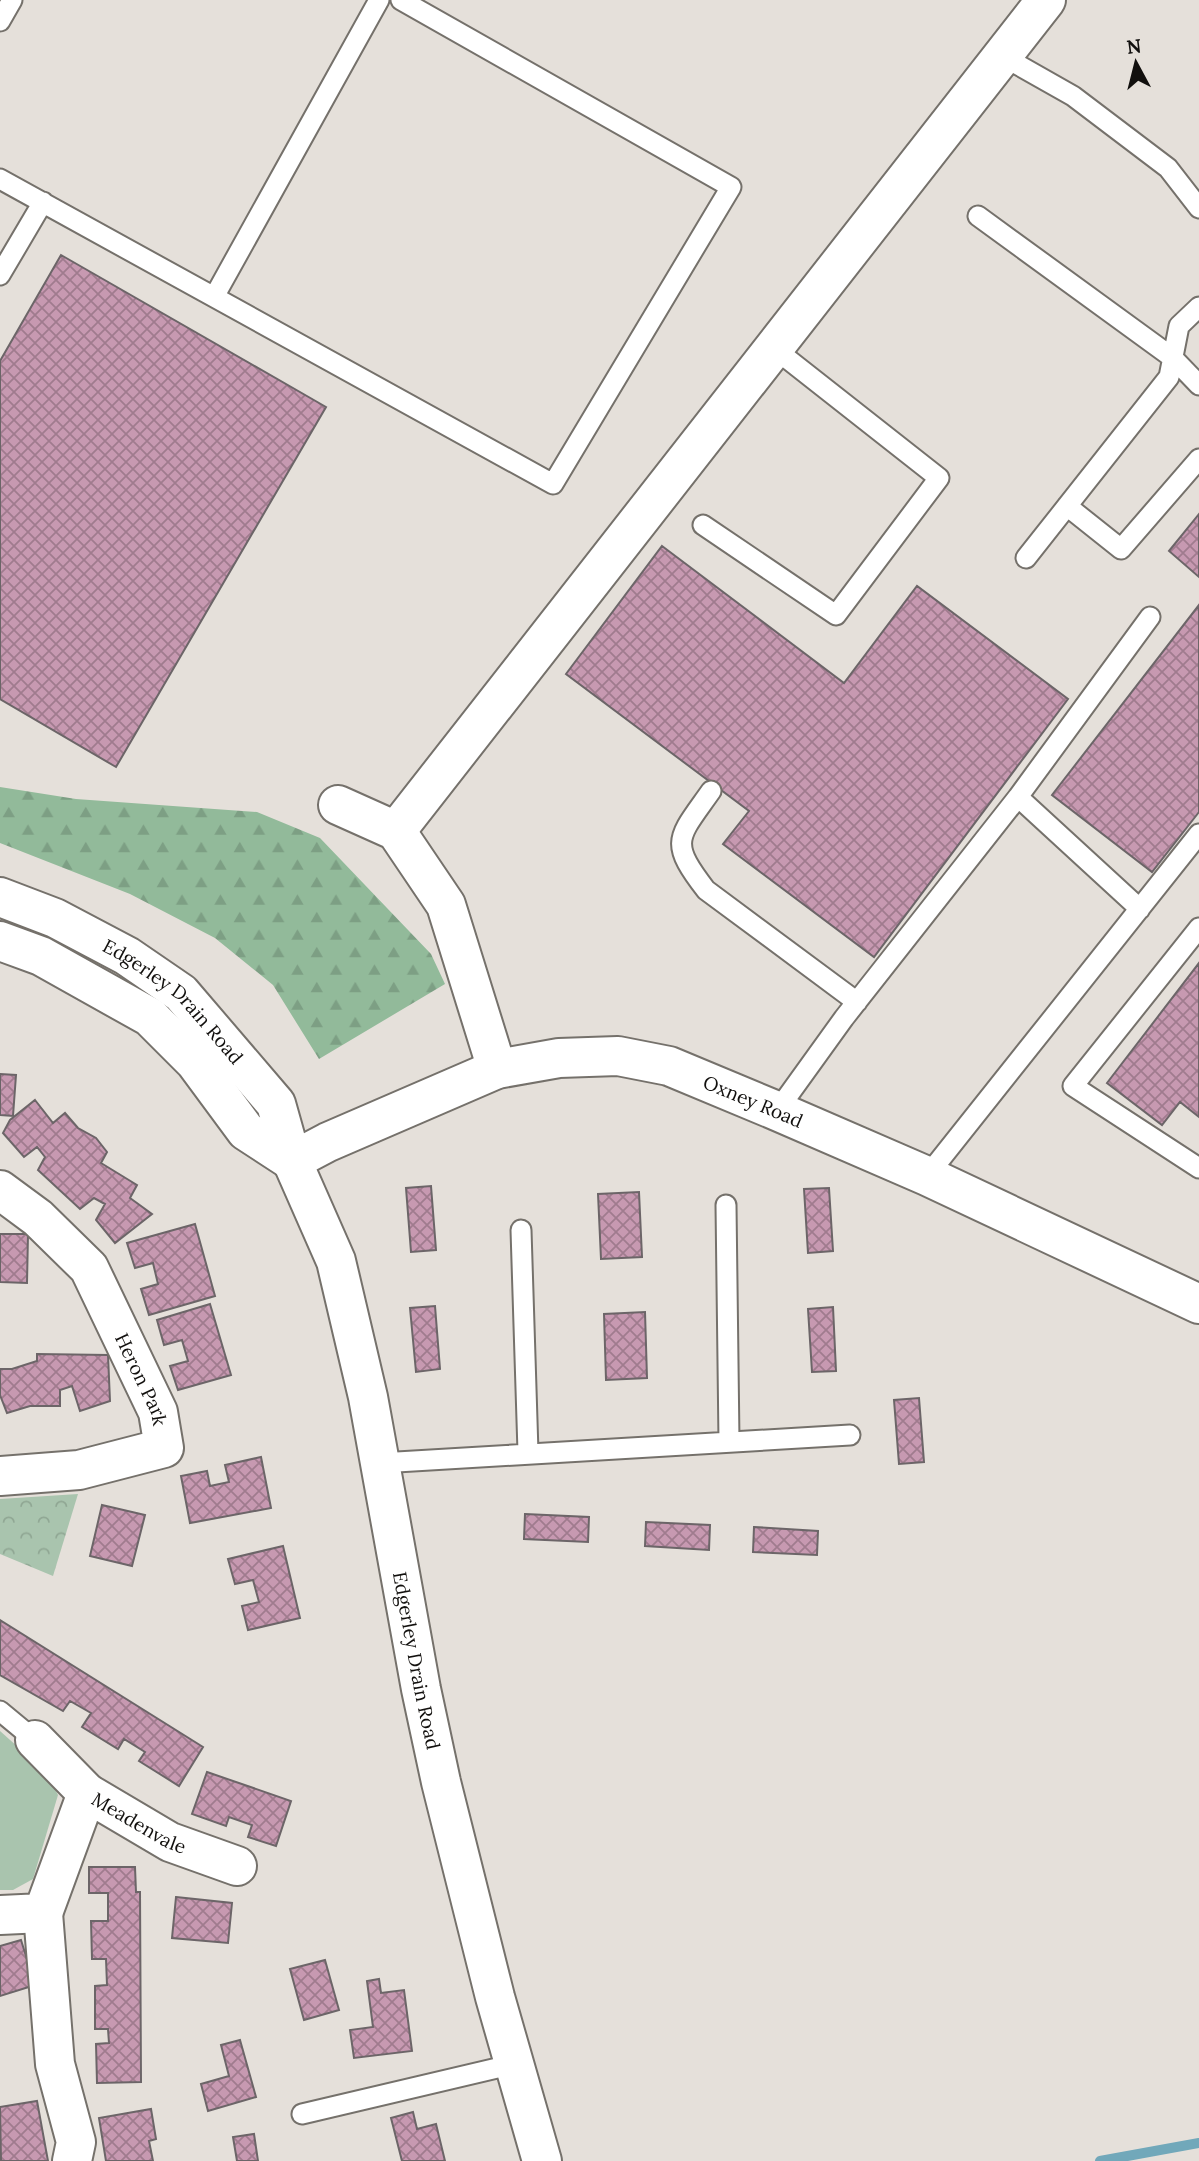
<svg xmlns="http://www.w3.org/2000/svg" width="1199" height="2161" font-family="Lora,serif">
  <style>
    .grass { fill: #a9c4ae }
    .forest { fill: url(#forest-firs) }
    .park { fill: url(#park-crowns) }
    .lines { fill: none; stroke-linecap: round; stroke-linejoin: round }
    .stream { stroke: #71a8ba; stroke-width: 10 }
    .building { fill: url(#building-cross-hatch); stroke: #6c6568; stroke-width: 2 }
    .lane-casing { stroke: #75716b; stroke-width: 23 }
    .street-casing { stroke: #75716b; stroke-width: 42 }
    .secondary-casing { stroke: #75716b; stroke-width: 42 }
    .lane { stroke: #fff; stroke-width: 19 }
    .street { stroke: #fff; stroke-width: 38 }
    .secondary { stroke: #fff; stroke-width: 38 }
    .labels { text-anchor: middle; dominant-baseline: central; stroke-width: 7; stroke-linejoin: round; paint-order: stroke }
    .street-label { font-size: 19px; fill: #12100e; stroke: #e5e0da }
  </style>
  <defs>
    <pattern id="forest-firs" width="22" height="20" patternUnits="userSpaceOnUse" patternTransform="scale(1.75)"><rect width="22" height="20" fill="#92ba9a"/><path d="M5 1l3.5 6h-7zM16 11l3.5 6h-7z" fill="#7d9f84"/></pattern>
    <pattern id="park-crowns" width="20" height="18" patternUnits="userSpaceOnUse" patternTransform="scale(1.75)"><rect width="20" height="18" fill="#a9c4ae"/><path d="M2 6a3 3 0 1 1 6 0M12 15a3 3 0 1 1 6 0" fill="none" stroke="#90a794"/></pattern>
    <pattern id="building-cross-hatch" width="8" height="8" patternUnits="userSpaceOnUse" patternTransform="scale(1.75)"><rect width="8" height="8" fill="#c799b1"/><path d="M0 0l8 8M0 8l8-8" fill="none" stroke="#a07b8e"/></pattern>
  </defs>
  <rect width="100%" height="100%" fill="#e5e0da"/>
  <path class="grass" d="M0,1731L47,1773L58,1795L33,1879L13,1890H0Z"/>
  <path class="forest" d="M0,787L76,799L257,812L320,838L431,954L445,984L319,1059L273,985L215,938L130,894L0,843Z"/>
  <path class="park" d="M78,1494L53,1576L0,1554V1499Z"/>
  <g class="lines">
    <path class="stream" d="M1100,2161L1199,2143"/>
  </g>
  <path class="building" d="M61,255L326,407L116,767L0,699V361Z
    M1199,514V577L1169,551Z
    M662,546L844,683L917,586L1068,699L874,957L723,844L749,811L566,674Z
    M1199,605V812L1152,872L1052,795Z
    M1199,963V1117L1180,1102L1162,1125L1107,1083Z
    M0,1074L16,1075L13,1116L0,1115Z
    M35,1100L53,1123L65,1113L78,1128L96,1138L107,1152L101,1163L137,1185L130,1198L152,1214L115,1243L96,1220L105,1204L94,1198L80,1209L38,1170L45,1157L37,1147L24,1157L3,1133L10,1120Z
    M431,1186L436,1250L411,1252L406,1188Z
    M829,1188L833,1251L808,1253L804,1189Z
    M639,1192L642,1257L601,1259L598,1194Z
    M195,1224L215,1296L149,1315L141,1289L158,1284L153,1263L135,1268L127,1243Z
    M0,1234H28L27,1283L0,1282Z
    M210,1304L231,1375L178,1390L170,1366L188,1361L182,1340L164,1345L157,1320Z
    M435,1306L440,1369L416,1372L410,1308Z
    M833,1307L836,1371L812,1372L808,1309Z
    M645,1312L647,1378L606,1380L604,1314Z
    M37,1354L108,1355L110,1401L80,1411L72,1386L60,1390V1406H30L7,1413L0,1395V1369H12L37,1361Z
    M919,1398L924,1462L899,1464L894,1400Z
    M261,1457L271,1508L190,1523L181,1476L207,1471L210,1486L229,1482L225,1465Z
    M102,1505L145,1515L132,1566L90,1556Z
    M525,1514L589,1517L588,1542L524,1539Z
    M646,1522L710,1525L709,1550L645,1546Z
    M754,1527L818,1531L817,1555L753,1552Z
    M283,1546L300,1618L248,1630L242,1606L259,1602L253,1580L235,1584L228,1559Z
    M0,1620L203,1747L179,1786L139,1761L145,1752L124,1739L118,1749L82,1727L91,1713L70,1701L63,1711L0,1675Z
    M207,1772L291,1801L276,1846L248,1837L252,1825L229,1817L226,1826L192,1814Z
    M89,1867H135L136,1892H140L141,2082L97,2083L96,2044L109,2043L108,2029H95V1986L107,1985L106,1959H92L91,1921H108V1893H89Z
    M176,1897L232,1903L228,1943L172,1938Z
    M21,1940L35,1985L0,1996V1946Z
    M325,1960L339,2010L304,2020L290,1969Z
    M379,1979L381,1993L404,1990L412,2051L354,2058L350,2030L373,2027L367,1981Z
    M240,2040L256,2097L208,2111L201,2084L229,2076L221,2045Z
    M37,2101L48,2161H1L0,2107Z
    M151,2109L156,2139L149,2141L153,2161H106L99,2118Z
    M413,2112L417,2129L436,2124L445,2161H402L391,2118Z
    M254,2134L258,2161H237L233,2137Z"/>
  <g class="lines">
    <defs>
      <path id="lane" d="M0,21L12,0
        M1004,57L1073,96L1168,168L1199,208
        M0,179L553,484L731,187L401,0
        M978,216L1173,358L1199,385
        M0,275L43,202
        M214,297L379,0
        M1067,506L1121,549L1199,459
        M703,525L836,615L939,478L775,349
        M1026,558L1169,377L1179,326L1199,307
        M711,791C678,838 668,841 706,890L857,1002
        M1018,797L1150,617
        M1199,928L1073,1086L1199,1168
        M777,1111L844,1018L1018,797L1140,909
        M927,1176L1199,834
        M726,1205L729,1441
        M521,1230L528,1452
        M380,1463L850,1435
        M0,1711L35,1740
        M302,2114L514,2064"/>
      <g id="street">
        <path d="M338,805L396,831L446,905L497,1069"/>
        <path d="M396,831L1046,0"/>
        <path id="s1" d="M0,1190L38,1218L89,1268L158,1412L164,1448L79,1470L0,1476"/>
        <path d="M35,1740L87,1793"/>
        <path d="M43,1913L55,2064L76,2142L72,2161"/>
        <path id="s2" d="M0,1915L43,1913L87,1793L170,1842L237,1866"/>
      </g>
      <g id="secondary">
        <path id="s3" d="M0,897L55,918L127,956L181,993L276,1104L292,1161L336,1261L368,1397L421,1689L441,1782L495,1997L542,2161"/>
        <path d="M0,941L41,956L150,1017L195,1062L246,1131L292,1161"/>
        <path id="s4" d="M292,1161L328,1142L497,1069L559,1058L618,1056L669,1066L777,1111L927,1176L1199,1304"/>
      </g>
    </defs>
    <use href="#lane" class="lane-casing"/>
    <use href="#street" class="street-casing"/>
    <use href="#secondary" class="secondary-casing"/>
    <use href="#lane" class="lane"/>
    <use href="#street" class="street"/>
    <use href="#secondary" class="secondary"/>
  </g>
  <g class="labels">
    <g class="street-label">
      <text stroke="none"><textPath href="#s3" startOffset="205">Edgerley Drain Road</textPath></text>
      <text stroke="none"><textPath href="#s4" startOffset="490">Oxney Road</textPath></text>
      <text stroke="none"><textPath href="#s1" startOffset="242">Heron Park</textPath></text>
      <text stroke="none"><textPath href="#s3" startOffset="928">Edgerley Drain Road</textPath></text>
      <text stroke="none"><textPath href="#s2" startOffset="231">Meadenvale</textPath></text>
    </g>
  </g>
  <g transform="translate(1136 63) rotate(353)" stroke="#e5e0da" stroke-width="5" paint-order="stroke">
  <path d="M0-5L12 26L0 18L-12 26Z" fill="#12100e"/>
  <text y="-10" font-size="19" font-weight="bold" text-anchor="middle" fill="#12100e">N</text>
  </g>
</svg>
